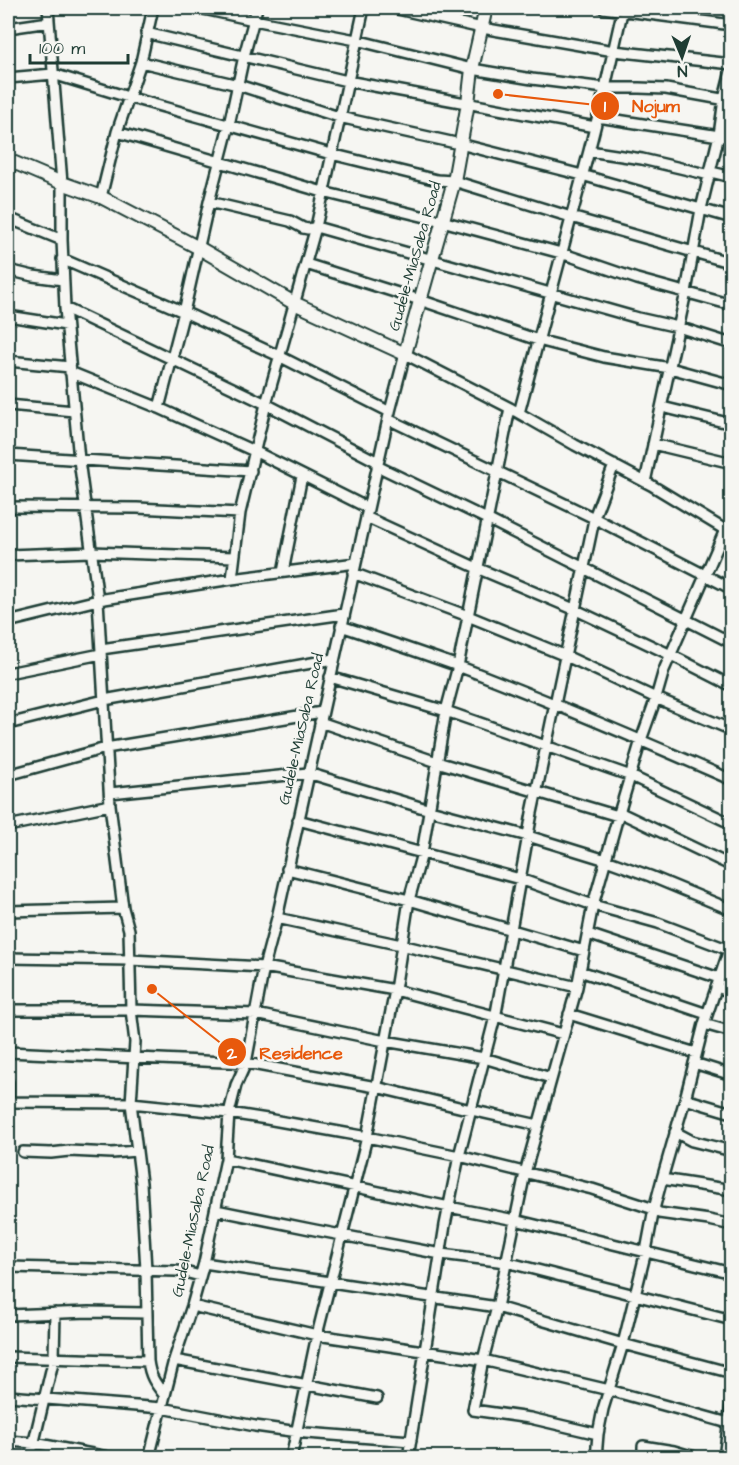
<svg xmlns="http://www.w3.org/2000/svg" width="739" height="1465" font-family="'Architects Daughter',sans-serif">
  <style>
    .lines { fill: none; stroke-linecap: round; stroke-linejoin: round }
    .minor-casing { stroke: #1f3d34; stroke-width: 14 }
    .major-casing { stroke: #1f3d34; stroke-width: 16 }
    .minor { stroke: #f6f6f2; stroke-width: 9 }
    .major { stroke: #f6f6f2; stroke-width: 12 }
    .labels { text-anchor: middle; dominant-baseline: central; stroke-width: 5; stroke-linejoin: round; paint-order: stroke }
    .street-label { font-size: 16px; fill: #1f3d34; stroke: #f6f6f2 }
    .leader { fill: none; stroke: #e8590c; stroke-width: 2 }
    .callout-dot { fill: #e8590c; stroke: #f6f6f2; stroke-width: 2 }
    .mark-label { font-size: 18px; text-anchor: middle; font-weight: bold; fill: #fff }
    .callout-label { font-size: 18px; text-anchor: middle; font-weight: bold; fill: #e8590c; stroke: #f6f6f2; stroke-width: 5; stroke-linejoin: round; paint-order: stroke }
  </style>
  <rect width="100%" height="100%" fill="#f6f6f2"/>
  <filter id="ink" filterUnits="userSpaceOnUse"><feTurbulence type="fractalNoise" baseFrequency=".0167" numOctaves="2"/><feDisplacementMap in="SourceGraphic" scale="12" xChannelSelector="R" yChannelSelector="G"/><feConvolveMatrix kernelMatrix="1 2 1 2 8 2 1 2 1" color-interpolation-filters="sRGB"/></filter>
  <g filter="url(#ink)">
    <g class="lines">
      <defs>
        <path id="minor" d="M48,8L62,183V240L65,308L79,460L98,600L110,805L123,908L129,930L131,1010L135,1042L131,1103L141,1183L146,1270L148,1361C150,1377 155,1383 165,1396
          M199,8L254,20L356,40L472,69L532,79L605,88H639L666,89L732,101
          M393,8L482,28L614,51L732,64
          M603,8L732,25
          M8,28L49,22
          M146,33L347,81L595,127
          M141,62L238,85L339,117L460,144L582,175L732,218
          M8,78L53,74L128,97L331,154L437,180L454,181L571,217L732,263
          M598,117L732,138
          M117,132L323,192L442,221L561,253L637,279L732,305
          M589,151L642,159L710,175
          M711,172L732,177
          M101,197L117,132L141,62L153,8
          M209,202L290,221L303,228L308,229L316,227L638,318L678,327L732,344
          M8,218L62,240
          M62,259L184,312L279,356L390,412
          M306,264L420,300L538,340L604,357L670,368L732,385
          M8,270L33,276L63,280
          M65,308L266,404L378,462
          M8,316L66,325
          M8,361L70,367
          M70,372L159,408L256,452L368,508
          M8,405L74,411
          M662,407L732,424
          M159,408L184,312L209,202L229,125L244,56L257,8
          M519,413L589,151L605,88L623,8
          M388,419L594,518L732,589
          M653,444L732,463
          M8,455L251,471
          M377,466L487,519L732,643
          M645,482L686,292L701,209L719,135L724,99L732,67
          M8,507L137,508L240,513
          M366,517L477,568L576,610L671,655L732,686
          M8,555L91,552L234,557
          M283,572L302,476
          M353,573L468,616L566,656L656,698L732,730
          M232,579L240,513L266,404L316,227L364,8
          M8,622L98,600L232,579L356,563
          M341,626C380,639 419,652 458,666C550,701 641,740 732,780
          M101,649L344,614
          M8,673L101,654
          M330,677L446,711L631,776L732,824
          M320,722L437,762L618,816
          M8,724L104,700L334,659
          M8,775L106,748L322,712
          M110,793L308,773L430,810L528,836L606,860L650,876L732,910
          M619,812L732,866
          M298,820L520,879L593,905L658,923L732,951
          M8,826L110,805
          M287,869L409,900L584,951
          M8,911L123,908
          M277,918L401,945L577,987
          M588,934L719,978
          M8,958L130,960L264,967L395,990L563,1034
          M580,971L707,1014
          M716,987L732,992
          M8,1010H131L256,1014L385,1041L484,1058L551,1078
          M569,1014L696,1053
          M704,1024L732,1032
          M8,1052L246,1063L376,1087L471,1110L538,1125
          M694,1063L732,1075
          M8,1082V1102
          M685,1099L732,1113
          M8,1102L131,1103L229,1113L267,1119L367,1137L459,1156L592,1189L654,1209L659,1213L709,1220L732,1225
          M675,1132L692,1141L732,1151
          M23,1152L51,1153L69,1151L112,1153L136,1151
          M226,1159L449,1207L515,1220L732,1273
          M662,1179L732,1190
          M216,1210L315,1230L441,1254L506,1262L732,1320
          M204,1263L497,1307L623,1344L732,1373
          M8,1267L176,1271L185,1272L200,1276
          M192,1306L317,1335L483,1360L609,1390L732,1424
          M8,1315L89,1312L147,1313
          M8,1357L148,1361
          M174,1360L377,1398
          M8,1396L162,1408L255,1426L306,1433L411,1441
          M598,1434L530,1418L473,1410L483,1360L497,1307L525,1173L577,987L593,905L617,820L641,740L656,698L664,670L725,530
          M8,1441L34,1443L113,1458
          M30,1458L54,1358L55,1313
          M149,1458L174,1360L192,1306L204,1263L226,1159L229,1113L236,1085L246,1063L264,967L277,918L388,419L405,354L510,408L575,445L651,485L732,534
          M291,1458L317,1335L367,1137L395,990L409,900L422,853L446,711L458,666L510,408
          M408,1458L445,1225L459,1156L496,1013L532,813L595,515L614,465
          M596,1458L598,1434L603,1409L623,1344L646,1251L654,1209L662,1179L685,1099L704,1024L732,941
          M643,1458V1446L674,1451L698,1458
          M724,1458L732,1396"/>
        <path id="major" d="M8,160L62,183L101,197L199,248L294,303L405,354L454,181L468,103L472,69L486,8"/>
      </defs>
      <use href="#minor" class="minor-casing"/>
      <use href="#major" class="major-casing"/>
      <use href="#minor" class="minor"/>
      <use href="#major" class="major"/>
    </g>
  </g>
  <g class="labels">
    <g class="street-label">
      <text transform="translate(415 256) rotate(-74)">Gudele-MiaSaba Road</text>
      <text transform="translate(301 729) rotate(-77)">Gudele-MiaSaba Road</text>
      <text transform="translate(193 1221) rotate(-78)">Gudele-MiaSaba Road</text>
    </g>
  </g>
  <path class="leader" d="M498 94L605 106M152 989L232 1052"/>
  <g class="callout-dot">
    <circle cx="498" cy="94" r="6"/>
    <circle cx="152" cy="989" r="6"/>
    <circle cx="605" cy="106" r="15"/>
    <circle cx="232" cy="1052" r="15"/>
  </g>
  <g class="mark-label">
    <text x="605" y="112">1</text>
    <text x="232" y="1059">2</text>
  </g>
  <g class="callout-label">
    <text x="656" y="112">Nojum</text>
    <text x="301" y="1059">Residence</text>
  </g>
  <rect width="739" height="1465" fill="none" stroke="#f6f6f2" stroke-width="30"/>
  <rect x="15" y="15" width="709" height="1435" fill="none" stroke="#1f3d34" stroke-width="2" filter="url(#ink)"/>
  <g transform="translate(682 57) rotate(178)" stroke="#f6f6f2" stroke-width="4.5" paint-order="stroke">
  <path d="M0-4.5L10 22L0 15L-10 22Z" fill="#1f3d34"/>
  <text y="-9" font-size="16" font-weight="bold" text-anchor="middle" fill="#1f3d34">N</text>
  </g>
  <path d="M30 54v9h98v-9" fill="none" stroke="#1f3d34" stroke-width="3"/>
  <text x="39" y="54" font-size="18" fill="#1f3d34" stroke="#f6f6f2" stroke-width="4.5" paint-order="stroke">100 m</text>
</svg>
